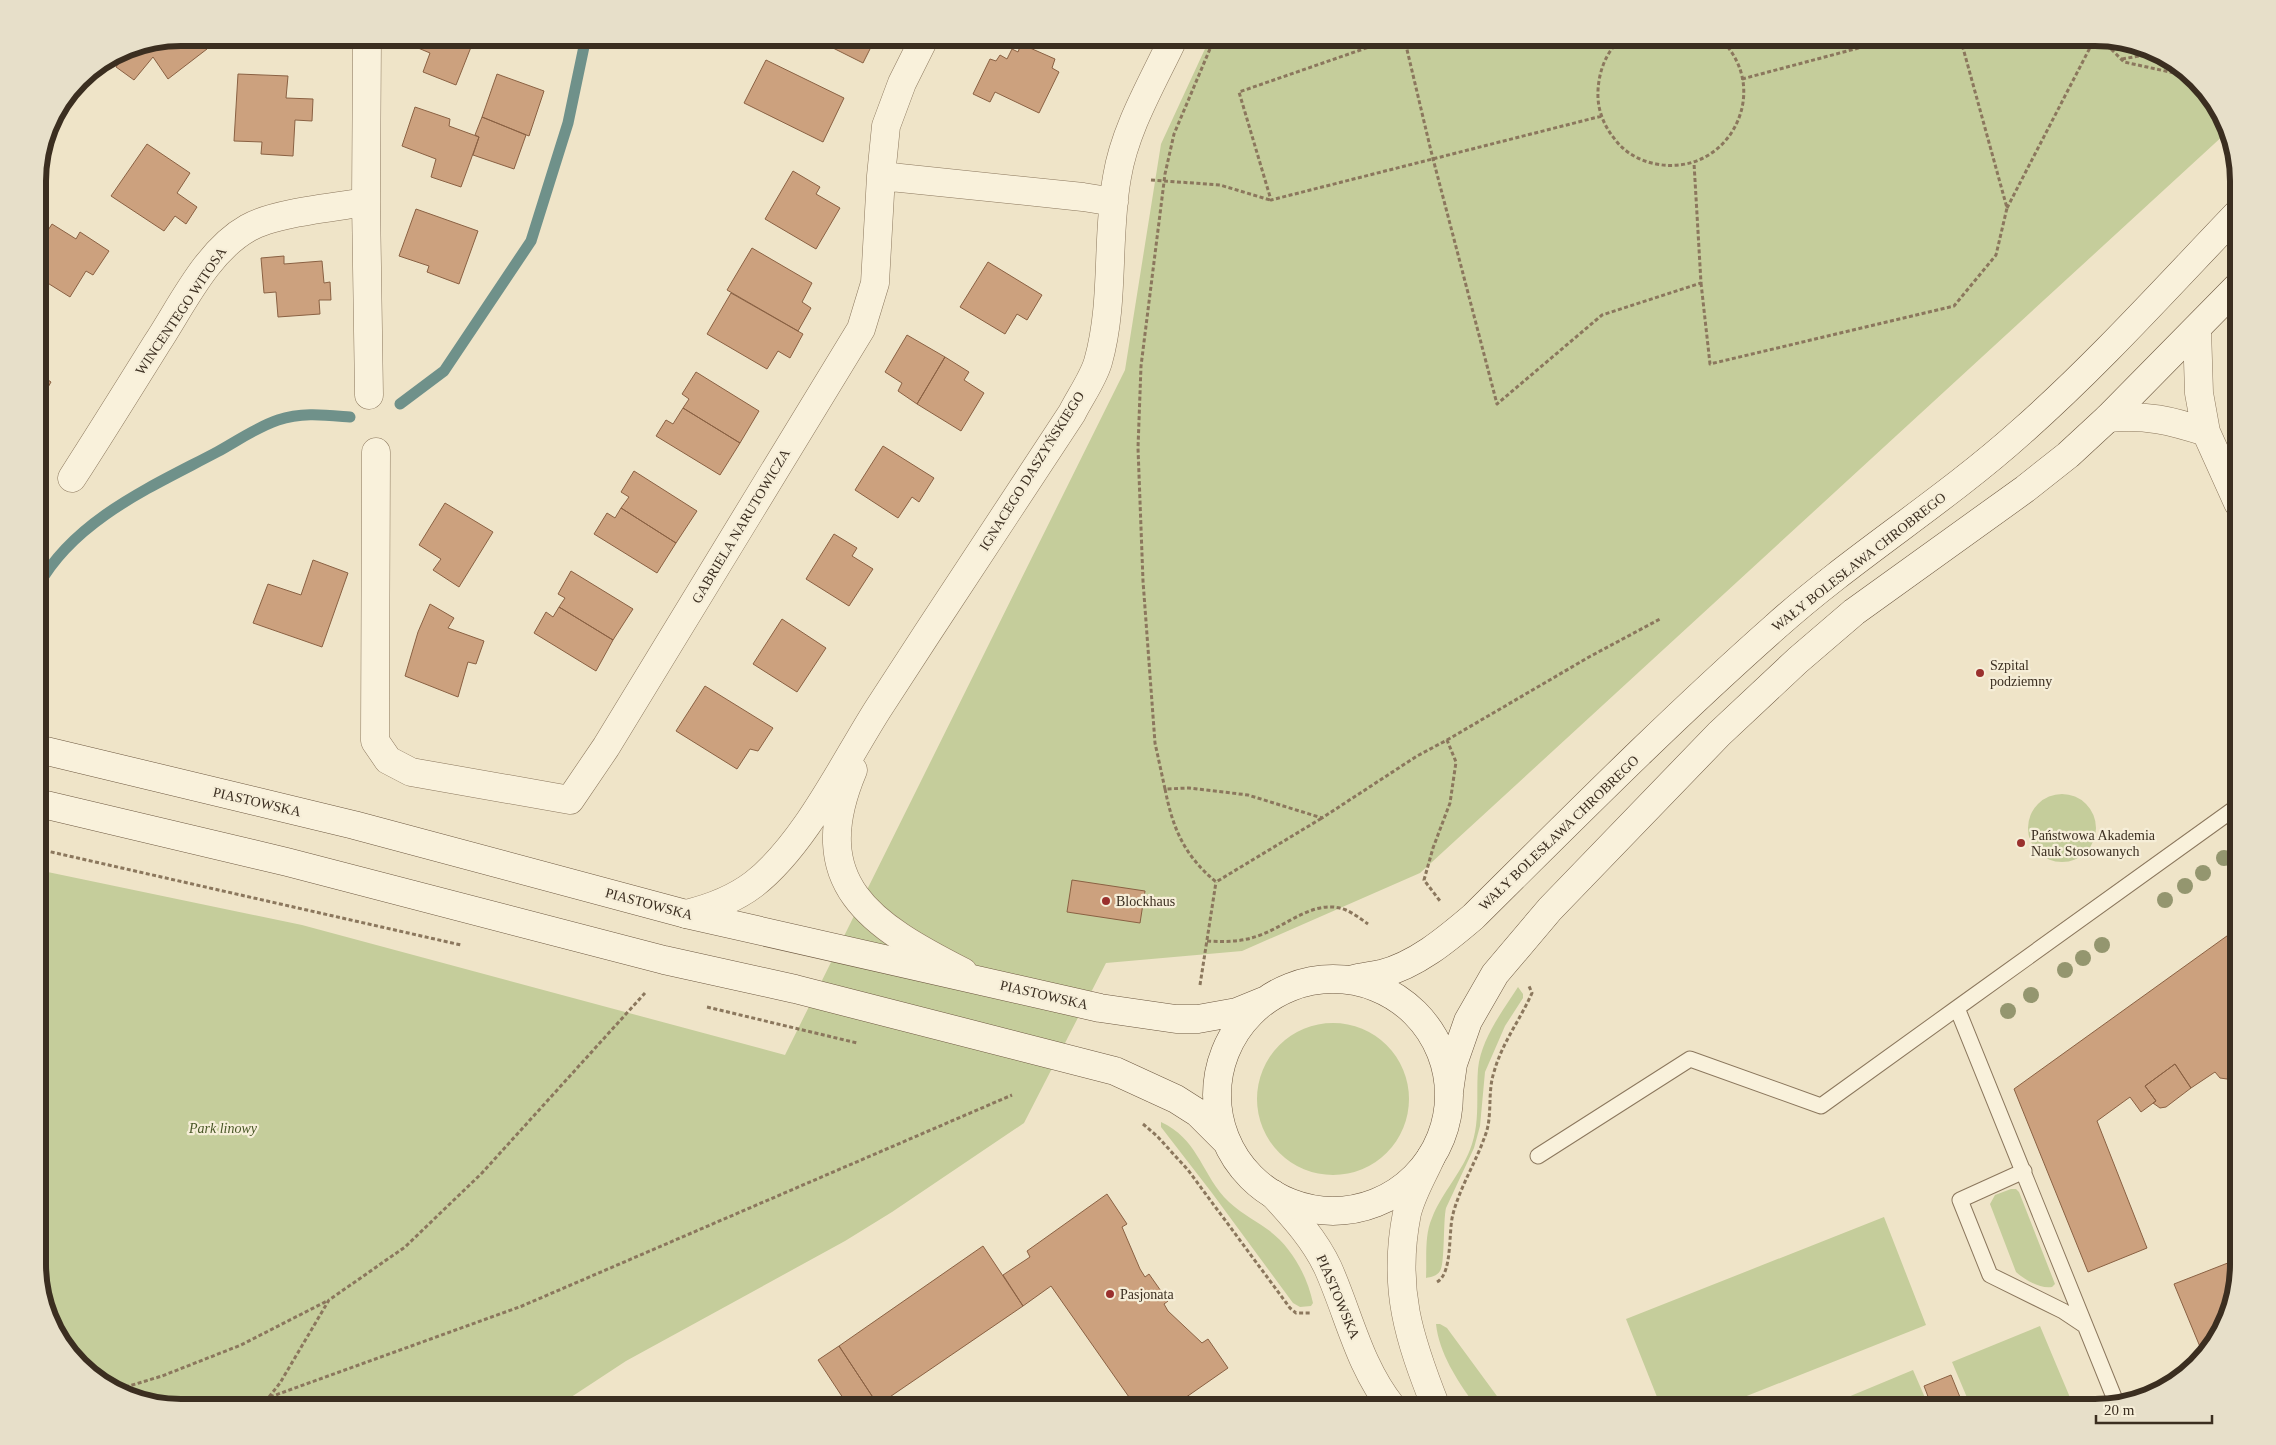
<svg xmlns="http://www.w3.org/2000/svg" width="2276" height="1445" font-family="Georgia,serif">
  <style>
    .green { fill: #c5cd9b }
    .lines { fill: none; stroke-linecap: round; stroke-linejoin: round }
    .stream { stroke: #6f918a; stroke-width: 11 }
    .building { fill: #cca17e; stroke: #8a6143 }
    .service-casing { stroke: #8b775d; stroke-width: 17 }
    .minor-casing { stroke: #8b775d; stroke-width: 29 }
    .secondary-casing { stroke: #6d5840; stroke-width: 29 }
    .path { stroke: #8b775d; stroke-width: 3; stroke-dasharray: 4 2.5; stroke-linecap: butt }
    .service { stroke: #f9f1db; stroke-width: 15 }
    .minor { stroke: #f9f1db; stroke-width: 28 }
    .secondary { stroke: #f9f1db; stroke-width: 28 }
    .tree { fill: #94966f }
    .poi-dot { fill: #9a302d; stroke: #f6eed8; stroke-width: 2 }
    .labels { text-anchor: middle; dominant-baseline: central; stroke-width: 4.5; stroke-linejoin: round; paint-order: stroke }
    .street-label { font-size: 14px; fill: #3b2e20; stroke: #f6eed8 }
    .poi-label { font-size: 14px; fill: #3b2e20; stroke: #f6eed8; text-anchor: start }
    .park-label { font-size: 14px; font-style: italic; fill: #495727; stroke: #f6eed8 }
    .rim { fill: none; stroke: #3b2e20; stroke-width: 6 }
  </style>
  <rect width="100%" height="100%" fill="#efe4c8"/>
  <path class="green" d="M1210,38H2094L2174,62L2219,110L2226,133L1420,873L1242,951L1106,963L1024,1123L892,1212L845,1241L626,1361L556,1407H182L102,1383L57,1335L38,1273V870L302,925L785,1055L1125,370L1161,144Z
    M2028 828a34 34 0 1 1 68 0a34 34 0 1 1-68 0Z
    M1518,987L1523,994V998L1505,1026L1485,1072L1480,1126L1474,1148L1446,1208C1443,1221 1445,1265 1440,1271C1437,1276 1431,1277 1426,1278C1427,1259 1424,1236 1432,1218C1442,1192 1463,1172 1472,1144C1480,1119 1476,1095 1478,1069C1481,1039 1502,1012 1518,987Z
    M1257 1099a76 76 0 1 1 152 0a76 76 0 1 1-152 0Z
    M1161,1122C1197,1139 1200,1169 1224,1197C1237,1211 1253,1219 1267,1229C1291,1246 1307,1275 1313,1303L1311,1306L1300,1307L1293,1303L1212,1193L1161,1127Z
    M2011,1189H2016L2019,1192L2055,1284L2052,1287C2040,1289 2025,1280 2016,1272L1990,1204L1995,1195Z
    M1884,1217L1926,1325L1719,1407H1661L1626,1319Z
    M1436,1324H1440L1447,1328L1505,1407H1478L1474,1404C1457,1380 1439,1353 1436,1324Z
    M2040,1326L2074,1407H1971L1952,1362Z
    M1913,1370L1929,1407H1824Z"/>
  <g class="lines">
    <path class="stream" d="M400,404L444,371L531,241L568,123L586,37
      M38,586C75,519 153,486 217,452C237,441 257,427 278,420C302,412 325,415 350,417"/>
  </g>
  <path class="building" d="M182,37L184,40L188,38L207,49L168,79L153,57L134,80L116,67L129,48Z
    M400,37H475L456,85L423,72L430,53L399,40Z
    M811,37H876L863,63Z
    M1021,44L1055,59L1052,68L1059,72L1039,113L995,92L990,102L973,94L990,59L996,61L1000,55L1007,59L1012,49L1018,52Z
    M766,60L844,98L823,142L744,103Z
    M238,74L288,76L286,98L313,99L312,121L295,120L293,156L261,154L262,142L234,141Z
    M497,74L544,91L529,136L482,117Z
    M415,107L450,119L449,126L479,137L461,187L431,177L436,159L402,146Z
    M482,117L526,135L514,169L473,155L479,137L475,135Z
    M147,144L190,173L177,193L197,207L186,224L175,216L164,231L111,196Z
    M793,171L820,187L816,194L840,208L816,249L765,219Z
    M416,209L478,231L459,284L427,272L429,266L399,256Z
    M52,224L76,239L80,232L109,251L93,275L86,271L70,297L38,277V246Z
    M752,248L812,283L802,302L811,308L798,331L727,290Z
    M284,256V264L322,261L324,283L330,282L331,300H319L320,314L278,317L276,292L264,293L261,258Z
    M988,262L1042,295L1027,320L1017,314L1005,334L960,307Z
    M731,293L803,334L790,358L778,351L767,369L707,334Z
    M907,335L945,357L917,404L898,391L902,383L885,372Z
    M945,357L969,372L964,380L984,393L961,431L917,404Z
    M696,372L759,411L740,443L683,408L689,399L682,394Z
    M38,373L51,382L47,389L40,384L38,388Z
    M683,408L740,443L720,475L656,436L666,420L673,424Z
    M883,446L934,478L919,502L912,497L898,518L855,490Z
    M634,471L697,511L676,543L621,508L629,497L621,492Z
    M445,503L493,532L459,587L433,570L441,559L419,545Z
    M621,508L676,543L657,573L594,534L607,513L615,518Z
    M834,534L857,548L852,556L873,569L849,606L806,579Z
    M313,560L348,573L322,647L253,623L268,584L301,595Z
    M571,571L633,609L613,640L559,607L565,598L558,594Z
    M430,604L454,618L448,628L484,641L476,664L468,662L458,697L405,676L418,632Z
    M559,607L613,640L596,671L534,633L546,612L553,617Z
    M782,619L826,648L797,692L753,664Z
    M705,686L773,728L758,751L750,749L737,769L676,731Z
    M1072,880L1145,891L1140,923L1067,912Z
    M2238,928V1077L2234,1080L2220,1078L2215,1072L2191,1088L2175,1064L2145,1086L2156,1101L2141,1112L2130,1097L2097,1121L2147,1248L2088,1272L2014,1089Z
    M2175,1064L2191,1088L2166,1107L2160,1108L2153,1103L2156,1101L2145,1086Z
    M1107,1194L1127,1224L1122,1227L1140,1269L1145,1277L1149,1274L1168,1301L1164,1304L1168,1311L1202,1343L1208,1339L1228,1368L1172,1407H1136L1051,1286L1023,1306L1003,1275L1030,1257L1027,1251Z
    M983,1246L1023,1306L878,1405L839,1346Z
    M2238,1259L2214,1343L2203,1354L2174,1284Z
    M839,1346L878,1405L875,1407H849L818,1360Z
    M1951,1375L1964,1407H1932L1924,1386Z"/>
  <g class="lines">
    <defs>
      <path id="service" d="M1538,1156L1690,1059L1821,1106L1957,1008
        M2024,1171L1960,1200L1990,1275L2063,1311L2084,1325
        M2116,1402L1957,1008L2238,806"/>
      <path id="minor" d="M367,37L366,202L369,395
        M881,176L1083,197L1114,202
        M2197,329L2199,393L2206,432L2238,503
        M2108,418C2145,414 2172,421 2206,432
        M376,452L375,741L388,760L411,772L570,800L606,747L861,329L875,283L881,176L886,126L902,83L925,37
        M72,478C101,433 129,388 157,343C182,305 207,251 248,228C273,213 335,207 366,202
        M853,770C805,884 871,925 963,972
        M686,914C711,908 733,900 754,884C805,844 843,764 878,709C942,610 1007,512 1072,413C1080,397 1093,379 1098,362C1115,302 1106,238 1117,177C1125,128 1153,82 1174,37
        M1431,1157C1423,1175 1412,1193 1407,1213C1392,1288 1409,1339 1436,1407
        M1273,1194C1294,1217 1315,1240 1328,1268C1349,1315 1359,1366 1392,1407"/>
      <path id="secondary" d="M38,749L354,825L686,914L1100,1008L1176,1019H1198L1237,1012L1264,1001
        M38,803L287,862L664,960L795,989L1115,1071L1176,1099L1198,1113L1225,1140
        M1217 1095a116 116 0 1 1 232 0a116 116 0 1 1-232 0Z
        M1350,980C1360,977 1371,976 1381,974C1416,965 1446,940 1473,917C1572,819 1671,719 1775,627C1853,557 1943,502 2021,432C2098,364 2167,287 2238,213
        M1449,1092L1453,1064L1468,1021L1495,974L1550,909L1719,734L1798,660L1854,612L2025,489L2068,455L2108,418L2238,286"/>
    </defs>
    <use href="#service" class="service-casing"/>
    <use href="#minor" class="minor-casing"/>
    <use href="#secondary" class="secondary-casing"/>
    <path class="path" d="M1215,37L1174,134L1165,174L1141,366L1138,448L1143,581L1155,743L1165,789L1189,788L1248,795L1322,818L1417,756L1447,740L1456,762L1450,803L1433,848L1424,880L1440,901
      M1398,37L1239,92L1271,200L1602,116
      M1404,37L1431,151L1497,404L1602,315L1701,283L1694,163
      M1624,37C1605,50 1597,76 1598,98C1599,115 1606,129 1617,142C1627,154 1641,161 1656,164C1730,178 1775,87 1718,37
      M2102,40L2124,62L2188,76
      M2122,59L2151,54
      M1742,79L1900,37
      M1151,180L1220,185L1270,200
      M2007,208L2095,38
      M1701,283L1710,364L1954,306L1996,255L2007,208L1960,37
      M1447,740L1589,657L1660,619
      M1165,789C1173,829 1184,855 1216,882L1322,818
      M38,849L461,945
      M1207,941C1227,942 1244,942 1263,934C1289,924 1316,898 1346,910C1353,913 1361,919 1368,924
      M1200,985L1216,882
      M707,1007L857,1043
      M1143,1124L1157,1136L1188,1170L1290,1308L1296,1313H1310
      M1437,1282C1453,1273 1448,1232 1453,1214C1460,1187 1476,1162 1485,1136C1493,1116 1487,1093 1494,1072C1502,1043 1520,1020 1532,993L1529,986
      M119,1389L162,1376L241,1345L329,1300
      M270,1397L522,1306L1012,1095
      M261,1407L280,1383L329,1300L405,1247L482,1173L645,993"/>
    <use href="#service" class="service"/>
    <use href="#minor" class="minor"/>
    <use href="#secondary" class="secondary"/>
  </g>
  <g class="tree">
    <circle cx="2224" cy="858" r="8"/>
    <circle cx="2203" cy="873" r="8"/>
    <circle cx="2185" cy="886" r="8"/>
    <circle cx="2165" cy="900" r="8"/>
    <circle cx="2102" cy="945" r="8"/>
    <circle cx="2083" cy="958" r="8"/>
    <circle cx="2065" cy="970" r="8"/>
    <circle cx="2031" cy="995" r="8"/>
    <circle cx="2008" cy="1011" r="8"/>
  </g>
  <g class="poi-dot">
    <circle cx="1980" cy="673" r="5"/>
    <circle cx="2021" cy="843" r="5"/>
    <circle cx="1106" cy="901" r="5"/>
    <circle cx="1110" cy="1294" r="5"/>
  </g>
  <g class="labels">
    <g class="street-label">
      <text transform="translate(181 311) rotate(-56)">WINCENTEGO WITOSA</text>
      <text transform="translate(1032 471) rotate(-58)">IGNACEGO DASZYŃSKIEGO</text>
      <text transform="translate(741 526) rotate(-59)">GABRIELA NARUTOWICZA</text>
      <text transform="translate(1859 562) rotate(-38)">WAŁY BOLESŁAWA CHROBREGO</text>
      <text transform="translate(257 802) rotate(13)">PIASTOWSKA</text>
      <text transform="translate(1559 833) rotate(-44)">WAŁY BOLESŁAWA CHROBREGO</text>
      <text transform="translate(649 904) rotate(15)">PIASTOWSKA</text>
      <text transform="translate(1044 995) rotate(13)">PIASTOWSKA</text>
      <text transform="translate(1338 1297) rotate(67)">PIASTOWSKA</text>
    </g>
    <g class="poi-label">
      <text x="1990" y="665">Szpital<tspan x="1990" dy="16">podziemny</tspan></text>
      <text x="2031" y="835">Państwowa Akademia<tspan x="2031" dy="16">Nauk Stosowanych</tspan></text>
      <text x="1116" y="901">Blockhaus</text>
      <text x="1120" y="1294">Pasjonata</text>
    </g>
    <g class="park-label">
      <text x="223" y="1128">Park linowy</text>
    </g>
  </g>
  <path d="M0 0H2276V1445H0ZM181 46H2095A135 135 0 0 1 2230 181V1264A135 135 0 0 1 2095 1399H181A135 135 0 0 1 46 1264V181A135 135 0 0 1 181 46Z" fill="#e7dfc9" fill-rule="evenodd"/>
  <path class="rim" d="M181 46H2095A135 135 0 0 1 2230 181V1264A135 135 0 0 1 2095 1399H181A135 135 0 0 1 46 1264V181A135 135 0 0 1 181 46Z"/>
  <path d="M2096 1415v8h116v-8" fill="none" stroke="#3b2e20" stroke-width="2.5"/>
  <text x="2104" y="1415" font-size="15" fill="#3b2e20" stroke="#f6eed8" stroke-width="4" paint-order="stroke">20 m</text>
</svg>
